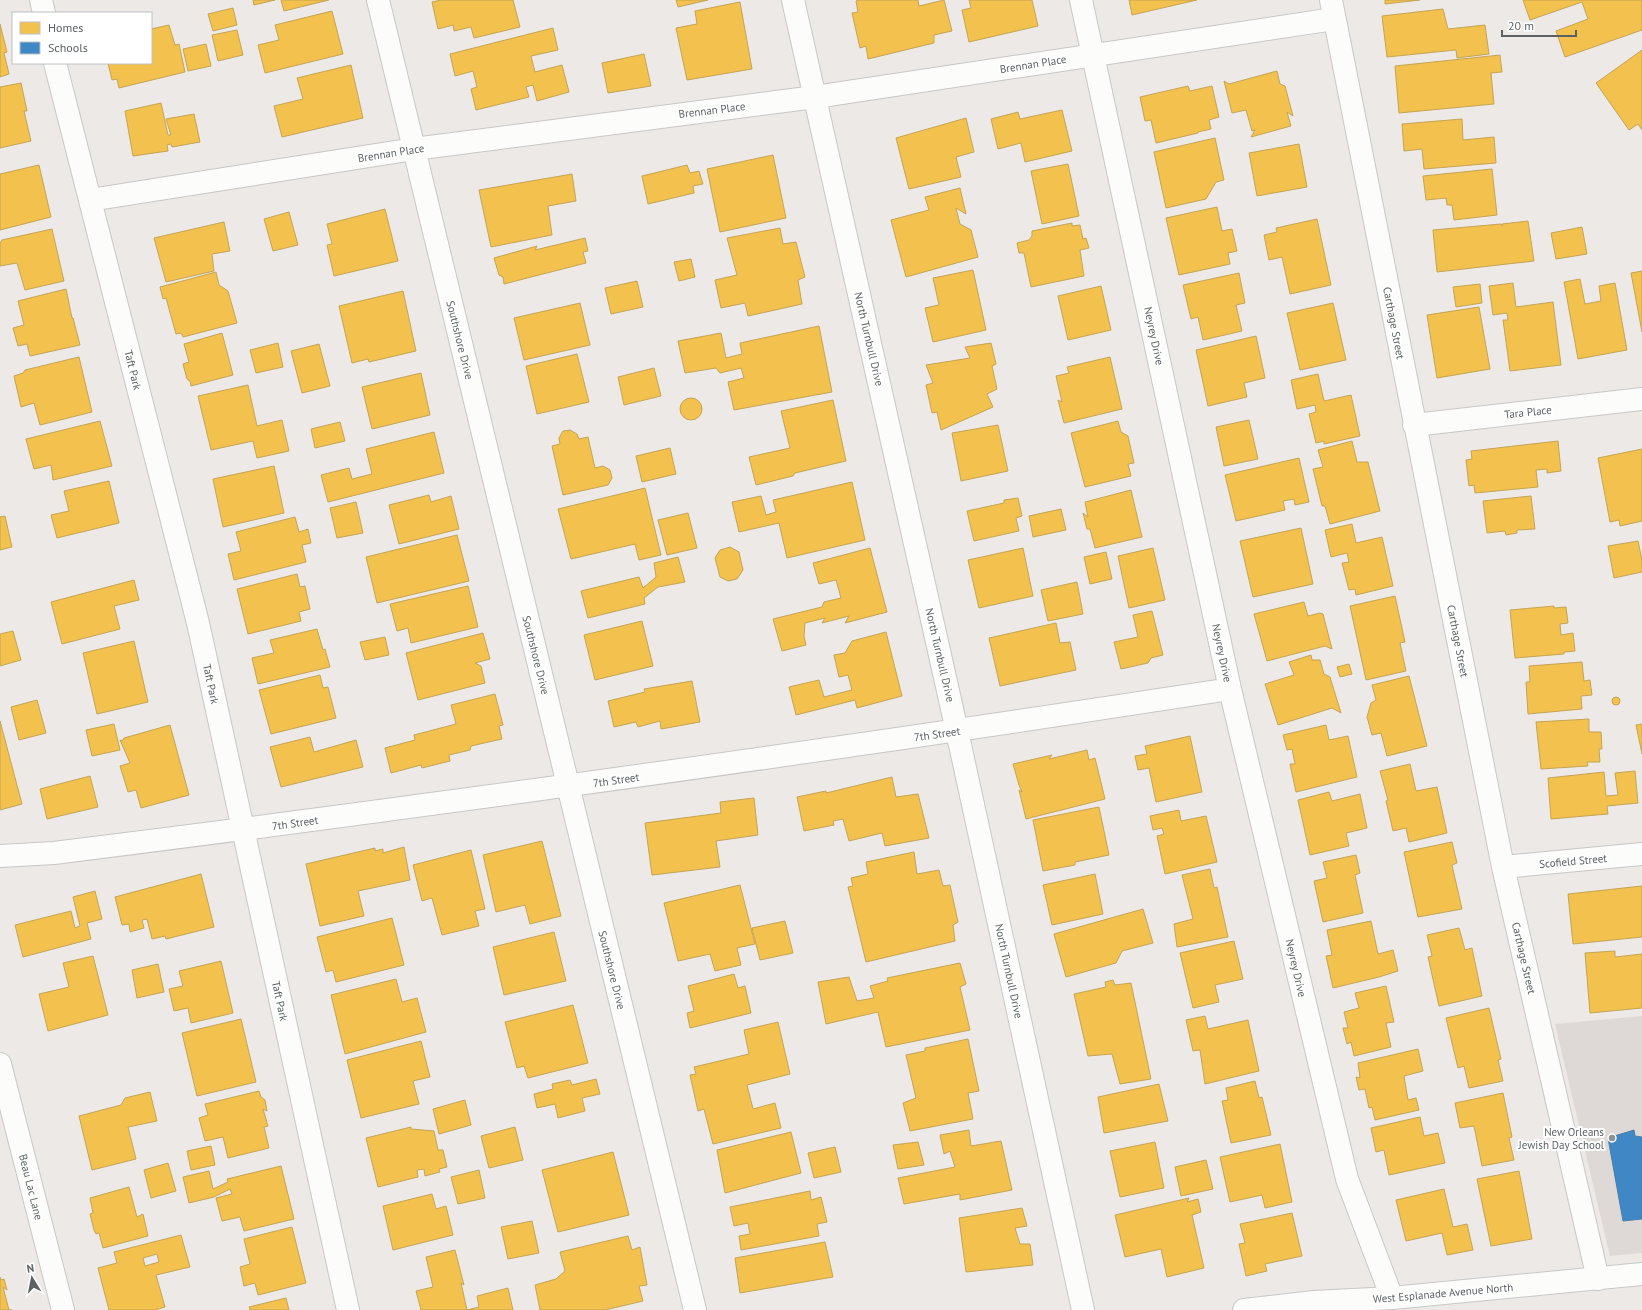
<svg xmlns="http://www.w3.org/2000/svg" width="1642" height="1310" font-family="'PT Sans',sans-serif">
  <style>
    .education { fill: #ded9d6 }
    .homes { fill: #f2c14e; stroke: #c5a455; fill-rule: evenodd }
    .schools { fill: #3f88c5; stroke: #487da8 }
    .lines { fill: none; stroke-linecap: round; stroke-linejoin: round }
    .minor-casing { stroke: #c8c7c6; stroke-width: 24 }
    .secondary-casing { stroke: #c8c8c8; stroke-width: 24 }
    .minor { stroke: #fcfcfb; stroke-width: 22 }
    .secondary { stroke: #fcfcfb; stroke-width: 22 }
    .poi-dot { fill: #8e9192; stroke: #fff; stroke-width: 1.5 }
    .labels { text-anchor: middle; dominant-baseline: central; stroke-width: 4; stroke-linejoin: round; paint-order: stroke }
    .street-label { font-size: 11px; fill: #5c6264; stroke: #fff }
    .poi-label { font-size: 11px; fill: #5c6264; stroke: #fff; text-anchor: end }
  </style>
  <rect width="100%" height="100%" fill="#ece9e6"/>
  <path class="education" d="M1642,1016V1253L1610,1256L1555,1024Z"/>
  <path class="homes" d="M253,0H275L254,5Z
    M281,0H329L284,11Z
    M441,0H513L520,27L474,38L471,27L454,31L453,25L438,29L432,2Z
    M676,0H708L678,7Z
    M859,0H918L919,6L944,0L952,31L934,35V43L868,59L866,46L860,48L852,13L858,12L856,1Z
    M969,0H1032L1038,26L969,42L962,10L971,8Z
    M1129,0H1197L1132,15Z
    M1385,0H1420L1385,4Z
    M1523,0H1642V30L1565,57L1556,31L1588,19L1582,2L1530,20Z
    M740,2L752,69L687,80L676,28L697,24L695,11Z
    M233,8L237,25L213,31L208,14Z
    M1443,9L1448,29L1485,25L1489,54L1457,58L1456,50L1387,57L1382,16Z
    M332,11L343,54L265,73L258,45L279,40L275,25Z
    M0,24L7,52L4,53L9,74L0,77Z
    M169,25L175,45L179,44L185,72L119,88L117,79L112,80L108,63H151V29Z
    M553,28L558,50L531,56L535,72L562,65L569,92L537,101L533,85L526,87L529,97L476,110L471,89L477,87L473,71L455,76L450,54Z
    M237,30L243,55L218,61L212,35Z
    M206,44L211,66L188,71L183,49Z
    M1642,50V130L1638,124L1629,130L1596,83Z
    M644,54L651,86L608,93L602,63Z
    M1500,55L1502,72L1491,73L1494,104L1399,113L1395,66Z
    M351,65L363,118L282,137L274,106L303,99L297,78Z
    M1277,71L1280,84L1285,86L1293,116L1287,112L1291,126L1251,137L1255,130L1252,131L1246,110L1232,113L1224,81L1229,84Z
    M21,83L27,111H24L31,141L0,148V87Z
    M1188,86L1190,91L1212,86L1219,117L1209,120L1211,129L1198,132V133L1156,143L1151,120L1145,121L1140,97Z
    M161,103L168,135H171L166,119L194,114L200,142L172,147L171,144L167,145L168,151L133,156L125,111Z
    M1062,110L1072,151L1025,162L1021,143L998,149L991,119L1018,112L1020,119Z
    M966,118L974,152L956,157L961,177L909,189L896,138Z
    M1462,119L1463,140L1494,137L1496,163L1424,169L1422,149L1404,151L1402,124Z
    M1215,138L1224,180L1216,182L1206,199L1166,208L1154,152Z
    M1299,144L1307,187L1257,196L1249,153Z
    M773,155L786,218L720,232L707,169Z
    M1068,164L1079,216L1042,224L1031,171Z
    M39,165L51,217L0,230V174Z
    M687,165L690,173L699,171L703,184L693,186L694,193L648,204L642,176Z
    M1492,169L1497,215L1454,220L1452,205H1447L1446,198L1426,200L1423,176Z
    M572,174L576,201L548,206L552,235L491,247L479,190Z
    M960,188L966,214L956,208L960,224L971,230L978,257L906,277L891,220L929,210L925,197Z
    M1217,207L1222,231L1232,229L1237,251L1228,253L1230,264L1179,275L1166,218Z
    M385,209L398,261L334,276L327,245L332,244L327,224Z
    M289,212L298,245L273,251L264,219Z
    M1317,219L1331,285L1290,294L1282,257L1269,260L1264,235L1277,232L1276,228Z
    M1528,221L1534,261L1437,272L1433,230L1501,224L1502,226V224Z
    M224,222L230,251L212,254L214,271L166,282L154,238Z
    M1072,223V226L1080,225L1083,239L1086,238L1089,248L1080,250L1084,276L1031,287L1024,253H1019L1017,243L1029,240L1032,236V231Z
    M1582,227L1587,254L1556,259L1551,233Z
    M780,228L783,244L796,242L805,277L798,280L802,304L748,316L745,303L721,308L715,280L737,275L727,238Z
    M52,229L64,281L25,290L17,263L0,266V243L2,240Z
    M585,238L588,251L583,252L586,263L504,284L503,277L499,275L494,258L537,246L535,250Z
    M691,259L695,277L679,281L674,262Z
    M973,270L986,330L933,342L925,308L939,305L933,278Z
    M1642,271V332L1631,273Z
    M216,272L219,285L228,291L237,323L183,337L181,333L176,334L166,298L163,299L160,287Z
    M1239,273L1245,303L1236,305L1242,331L1203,340L1198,317L1191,319L1183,285Z
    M1580,279L1585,304L1601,301L1599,286L1615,283L1627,350L1578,359L1564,282Z
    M637,281L643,307L611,314L605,288Z
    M1513,283L1516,307L1553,302L1561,365L1510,371L1503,320H1508L1507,313L1493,315L1489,286Z
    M1480,284L1482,303L1456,307L1453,287Z
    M1101,286L1111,330L1068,340L1058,296Z
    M66,289L72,318H73L80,345L30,356L27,344L18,346L13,328L24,325L18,301Z
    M403,291L416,351L369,362L368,359L352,363L339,306Z
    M580,303L590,345L524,360L514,318Z
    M1333,303L1346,360L1300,370L1287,313Z
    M1479,307L1490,369L1437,378L1427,315Z
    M819,326L832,392L734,410L728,382L744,378L741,368L720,373L716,368L685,373L678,341L721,333L726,358L742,354L740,343Z
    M222,333L233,375L191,386L190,381L187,379L183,364L189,362L184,344Z
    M1256,336L1265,378L1244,383L1247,397L1208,406L1196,350Z
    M278,343L283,367L256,373L250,350Z
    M991,343L996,364L992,366L997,389L987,394L993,407L941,430L937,412L932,413L926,385L933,383L926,365L970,358L965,347Z
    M319,344L330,386L302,393L291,351Z
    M577,354L589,402L537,414L526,366Z
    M79,357L92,412L40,425L34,403L21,407L14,376L23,373L25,370Z
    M1110,357L1122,409L1064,423L1058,400L1062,402L1056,376L1069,373L1067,367Z
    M654,368L661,396L624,405L618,377Z
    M421,373L430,415L372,429L362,387Z
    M1318,374L1324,401L1351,395L1360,436L1324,444V441L1316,443L1309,414L1316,412L1315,405L1297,409L1291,380Z
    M248,385L257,426L282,420L289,451L257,458L253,441L211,450L198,396Z
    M680 409a11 11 0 1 1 22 0a11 11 0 1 1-22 0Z
    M833,400L846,461L795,473L793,476L756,485L749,457L790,448L781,411Z
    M1249,420L1258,459L1224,466L1216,427Z
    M100,421L112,466L53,480L51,465L34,469L26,439Z
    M1118,421L1121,432L1128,436L1134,463L1128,464L1131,476L1085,487L1071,433Z
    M340,422L345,441L315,448L311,429Z
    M998,425L1008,471L961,481L952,433Z
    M570,430L577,434L579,439L588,437L595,468L603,466L610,470L612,478L608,485L563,495L552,446L560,444L559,438L563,431Z
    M434,432L444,473L328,502L321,475L349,468L352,479L372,474L366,449Z
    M1352,441L1357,462H1368L1380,511L1330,524L1325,506H1322L1313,469L1323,467L1318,450Z
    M1558,441L1561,471L1547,473V469L1536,470L1538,487L1475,493L1474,485L1469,486L1466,460L1472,459L1471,451Z
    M670,448L676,474L642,482L636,456Z
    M1642,449V521L1620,526L1619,520L1610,522L1598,458Z
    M1299,458L1309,502L1295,505L1294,499L1283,501L1285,510L1236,521L1225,475Z
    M274,466L284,513L223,527L213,479Z
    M109,481L119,523L57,538L51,515L69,511L64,491Z
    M852,482L865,540L787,558L779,523L739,532L732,502L761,496L766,515L776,512L773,500Z
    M645,488L661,555L639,560L635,544L571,559L558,509Z
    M1131,490L1142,537L1095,548L1090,529H1087L1083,513L1088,517L1085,502Z
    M429,495L431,502L451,496L459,529L399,544L389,505Z
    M1531,496L1535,529L1517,530V533L1506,535L1505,531L1487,533L1483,501Z
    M1018,498L1022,516L1016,518L1019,531L974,541L967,511L1004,503V500Z
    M356,502L363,533L337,538L330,508Z
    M1061,509L1066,530L1033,537L1029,516Z
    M688,513L697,548L667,555L658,520Z
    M5,516L12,547L0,550V517Z
    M295,517L299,532L308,529L311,543L302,545L306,562L234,580L228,554L241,551L236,532Z
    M1352,524L1356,543L1382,537L1393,586L1356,595L1355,589L1349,590L1342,563L1349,562L1347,553L1331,557L1325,530Z
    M1301,528L1313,584L1253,597L1240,541Z
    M457,535L469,581L377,603L366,557Z
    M1638,541L1642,560V572L1614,578L1608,546Z
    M730,547L739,552L743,570L737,579L728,581L720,577L715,558L720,550Z
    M870,548L887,612L845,623L849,616L822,623L825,618L805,623L804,636L806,645L782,651L773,619L822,607L824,602L841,598L836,580L819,584L813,563Z
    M1023,548L1033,596L979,608L968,560Z
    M1153,548L1165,600L1129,608L1118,556Z
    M1106,552L1112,579L1090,584L1084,557Z
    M678,557L685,582L658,587L644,598L645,604L588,618L581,591L639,577L643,588L656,577L654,563Z
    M297,574L300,587L305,586L310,609L299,612L301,621L248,634L237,589Z
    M134,580L139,600L114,606L120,629L62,644L51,602Z
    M1077,582L1083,614L1048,621L1041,590Z
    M468,586L478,627L411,643L408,628L397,631L390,604Z
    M1395,596L1405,642L1400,643L1406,671L1366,680L1350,606Z
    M1304,602L1308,616L1320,613L1323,614L1332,649L1325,646L1267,661L1254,614Z
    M1554,606V608L1566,607L1568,623L1560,624L1561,635L1573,633L1575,651L1564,652V654L1515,658L1510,610Z
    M1152,611L1163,655L1151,658L1148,663L1121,669L1114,642L1138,637L1133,615Z
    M642,621L653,666L595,680L584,635Z
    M1056,623L1060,643L1070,642L1076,670L1000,686L989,638Z
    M317,629L323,650L325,649L330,667L258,684L252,658L274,653L270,640Z
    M13,631L21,660L0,666V634Z
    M886,632L902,696L857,708L855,700L796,715L789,687L819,680L824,697L852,690L848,675L839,677L834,655L845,653L852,641Z
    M483,633L490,659L475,663L481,666L485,683L418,700L406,653Z
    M385,637L389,655L365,660L360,642Z
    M134,641L148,702L97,714L83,653Z
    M1311,655L1312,660H1320L1324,674L1330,677L1341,713L1332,708L1278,725L1265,684L1294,675L1289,662Z
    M1582,662L1584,681L1590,680L1592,695L1581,696L1582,709L1528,714L1526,682H1530L1529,666Z
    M1349,664L1352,674L1340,677L1337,667Z
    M320,675L323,688L328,687L336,718L271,734L259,690Z
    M1409,676L1427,746L1387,756L1381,733L1372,735L1367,717L1371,703L1376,700L1372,685Z
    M692,681L700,722L661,729L660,721L638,727L636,722L614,727L608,701L645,692L644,689Z
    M495,694L503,725L499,726L502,739L471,746L470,750L449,755L450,761L422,768L421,765L391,773L385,748L415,740L414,735L456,724L451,705Z
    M1612 701a4 4 0 1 1 8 0a4 4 0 1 1-8 0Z
    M37,700L46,733L19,740L11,707Z
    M1589,719V732H1601L1602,749H1599L1600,762H1587L1588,766L1541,769L1536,722Z
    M0,721L22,804L0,810Z
    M114,724L120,750L92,756L86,730Z
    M1642,724V754L1636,725Z
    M170,725L189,795L141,808L136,790L128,792L120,766L130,763L120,740L122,741L124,738Z
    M1326,725L1329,740L1348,736L1357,777L1296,792L1290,764H1295L1292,749L1287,750L1283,735Z
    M1190,736L1202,792L1156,802L1149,768L1138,770L1135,756L1147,754L1145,746Z
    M310,737L314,752L356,740L363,767L281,787L270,747Z
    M1087,750L1089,760L1095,758L1105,799L1026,819L1019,790L1022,792L1019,785L1013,764L1052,755L1049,759Z
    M1410,764L1416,791L1437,787L1447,833L1409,842L1406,828L1393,831L1386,801L1388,800L1380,771Z
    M1635,771L1638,803L1607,806L1608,814L1551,819L1548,778L1604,772L1606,796L1618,795L1615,773Z
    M90,776L98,807L47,819L40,789Z
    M892,777L896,797L918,794L929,838L885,846L882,833L849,841L843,819L833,821L834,825L804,831L797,797L826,791V793Z
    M1329,792L1332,801L1360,794L1367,828L1346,833L1349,846L1310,855L1298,800Z
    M754,798L758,835L716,841L720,867L652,875L645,823L721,813L720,802Z
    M1099,807L1109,855L1075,862V865L1043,871L1033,820Z
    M1179,810L1181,821L1206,816L1217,862L1165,874L1157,836L1164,834L1162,828L1153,830L1150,816Z
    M542,841L561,916L530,924L525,905L496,912L483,855Z
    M1452,842L1457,863L1452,865L1462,909L1418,917L1404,852Z
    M404,847L410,880L358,891L364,916L320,926L306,864L375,848V851L383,849V853Z
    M471,850L485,909L475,911L479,926L442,935L432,898L422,901L413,865Z
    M914,852L917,874L939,870L943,886L950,885L958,922L953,925L955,941L866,962L848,887L853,886L851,878L868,874L866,862Z
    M1356,855L1360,873L1355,875L1363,913L1323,922L1314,881L1327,878L1323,862Z
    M1210,869L1214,888L1217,887L1228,937L1177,947L1174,924L1193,919L1182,875Z
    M201,874L214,927L166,939L165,936L152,939L147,919L142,920L144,928L130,932L129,924L122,925L115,897Z
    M1095,874L1103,914L1052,925L1043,885Z
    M740,885L755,944L737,948L741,965L715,971L710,954L678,961L664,903Z
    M1642,886V937L1573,944L1568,894Z
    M95,891L102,919L87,923L91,939L23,957L15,925L71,911L75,928L80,926L73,897Z
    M1143,909L1153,943L1122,951L1116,963L1066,977L1054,934Z
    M392,918L404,965L336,982L333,970L326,972L317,937Z
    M785,921L793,953L760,960L752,928Z
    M1371,921L1378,954L1393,950L1398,971L1379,977L1333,988L1326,956L1332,955L1327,930Z
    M1459,928L1465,950L1472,948L1482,996L1439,1006L1428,957L1432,956L1427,935Z
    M554,932L566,981L504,995L493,947Z
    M1234,941L1243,979L1215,985L1219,1002L1193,1008L1180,953Z
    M1615,951V957L1642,954V1008L1590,1013L1585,953Z
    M93,956L108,1015L48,1031L39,994L69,987L63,963Z
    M221,961L233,1013L191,1023L188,1008L174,1011L169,989L183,986L179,971Z
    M960,963L966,984L960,987L970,1030L886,1047L878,1012L826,1024L818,982L849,977L857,1001L874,998L870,986L888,981L887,978Z
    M158,964L164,992L137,998L132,970Z
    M734,974L738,988L745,986L751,1013L690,1028L687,1013L694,1011L688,986Z
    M396,979L402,1002L417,998L426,1032L345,1054L331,995Z
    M1113,980L1115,985L1131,983L1151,1079L1120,1084L1112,1054L1088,1056L1074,994L1106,987L1105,982Z
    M1386,986L1394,1022L1386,1023L1391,1047L1354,1056L1351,1042L1347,1044L1343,1028H1348L1344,1012L1359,1008L1355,993Z
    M573,1005L588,1063L528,1078L524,1066L517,1068L505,1022Z
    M1489,1008L1501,1059L1498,1060L1503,1081L1469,1088L1464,1066L1458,1068L1446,1018Z
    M1205,1016L1208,1029L1248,1020L1259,1071L1205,1084L1200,1050L1193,1051L1186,1020Z
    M241,1019L256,1082L197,1096L182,1033Z
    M778,1022L790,1074L747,1085L753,1109L775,1103L781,1128L713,1144L704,1109L698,1111L690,1075L696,1074L694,1067L749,1054L744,1030Z
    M968,1039L979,1091L968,1093L973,1119L910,1131L903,1103L916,1098L906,1055L925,1051V1048Z
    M421,1041L430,1077L413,1081L419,1104L361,1118L347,1060Z
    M1418,1049L1423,1071L1404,1076L1408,1100L1416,1098L1419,1110L1375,1120L1372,1107L1369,1108L1365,1089L1359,1090L1356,1077L1360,1078L1358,1063Z
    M596,1079L600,1094L582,1098L585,1111L558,1118L555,1104L537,1108L534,1094L553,1089L552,1084L570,1080L572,1085Z
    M1255,1081L1259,1098L1262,1097L1271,1135L1231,1143L1222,1101L1228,1100L1226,1088Z
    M1159,1084L1168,1121L1104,1133L1098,1097Z
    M259,1091L261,1097L265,1100L267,1111L263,1109L268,1126L264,1127L269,1148L228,1158L223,1137L205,1141L199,1118L208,1115L205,1104Z
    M150,1092L157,1121L128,1127L136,1159L92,1170L79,1116L121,1105L125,1098Z
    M1503,1093L1512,1137L1509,1138L1514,1160L1482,1166L1474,1126L1460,1128L1455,1103Z
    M465,1100L471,1125L439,1134L433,1109Z
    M1420,1117L1424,1136L1438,1133L1445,1163L1389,1175L1384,1150L1376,1152L1371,1128Z
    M411,1127V1129L434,1131L438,1150H443L447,1167L439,1169L440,1172L425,1176L424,1169L417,1170L418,1177L378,1187L366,1138Z
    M515,1127L523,1160L489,1168L481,1136Z
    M969,1130L971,1146L1001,1141L1012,1190L960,1200V1194L904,1204L898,1178L955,1167L950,1151L944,1154L940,1135Z
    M791,1132L801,1173L725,1193L717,1150Z
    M918,1142L924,1165L898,1169L893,1145Z
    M1155,1142L1164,1188L1120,1197L1110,1151Z
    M1280,1144L1292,1202L1265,1208L1262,1195L1230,1202L1220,1157Z
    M211,1146L215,1165L191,1170L187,1151Z
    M835,1147L841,1172L814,1178L808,1153Z
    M613,1152L629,1215L558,1232L542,1170Z
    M1206,1160L1213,1189L1181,1196L1175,1167Z
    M168,1163L176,1191L151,1198L144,1170Z
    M281,1166L294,1219L244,1231L240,1217L222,1221L216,1198L232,1194L230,1189L214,1197L189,1203L183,1177L209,1171L213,1189L228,1182L227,1179Z
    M479,1170L485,1198L458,1204L451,1177Z
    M1519,1171L1532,1239L1491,1246L1477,1179Z
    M129,1187L137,1217L143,1214L148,1236L103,1248L99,1233L96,1234L94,1230L90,1214L93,1213L90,1198Z
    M1444,1189L1453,1227L1467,1224L1473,1250L1447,1255L1442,1233L1406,1241L1396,1200Z
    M810,1191L811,1200L821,1197L827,1222L817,1224L819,1236L741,1250L739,1236L750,1234L748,1223L734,1226L730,1207Z
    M432,1194L436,1209L446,1206L453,1235L393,1250L383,1206Z
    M1189,1198L1187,1202L1198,1199L1201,1212L1192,1215L1204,1268L1167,1277L1161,1249L1125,1257L1115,1215Z
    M1022,1208L1027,1226L1015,1228L1020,1244H1030L1033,1265L966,1272L959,1218Z
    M1292,1213L1302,1256L1265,1264L1267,1271L1246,1276L1239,1244L1245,1243L1240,1224Z
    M532,1221L539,1253L508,1259L501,1227Z
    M292,1227L306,1283L258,1295L255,1283L244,1286L240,1267L250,1264L244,1239Z
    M181,1235L190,1267L156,1275L165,1307L155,1310H109L98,1268L117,1263L114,1252ZM157,1254L159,1262L145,1266L143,1258Z
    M628,1236L632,1250L640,1247L647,1285L639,1286L643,1301L605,1310H540L535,1285L556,1279L565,1271L560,1252Z
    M825,1242L833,1277L740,1293L735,1258Z
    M455,1250L464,1285L461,1283L467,1310H421L416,1291L433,1287L426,1257Z
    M0,1277L1,1280L4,1279L7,1290L3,1287L9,1310H12H0Z
    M508,1288L513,1310H467L479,1307L477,1296Z
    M286,1298L289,1310H250L249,1307Z"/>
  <path class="schools" d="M1634,1130L1635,1136L1642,1137V1219L1623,1221L1608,1138Z"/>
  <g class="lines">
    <defs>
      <path id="minor" d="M41,0L44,13
        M378,0L695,1310
        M793,0L957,731L1083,1310
        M1081,0L1230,689L1347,1179L1392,1298
        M1331,0L1503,867L1598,1279
        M55,63L198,623L348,1310
        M90,200L414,149L815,97L1334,19
        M1414,425L1642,399
        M0,856L54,853C447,804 839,749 1230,689
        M1503,867L1642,854
        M0,1064L63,1310"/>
      <path id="secondary" d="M1244,1310L1314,1302L1392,1298L1642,1274"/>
    </defs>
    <use href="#minor" class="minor-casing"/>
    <use href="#secondary" class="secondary-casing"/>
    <use href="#minor" class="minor"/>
    <use href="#secondary" class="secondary"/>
  </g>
  <circle class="poi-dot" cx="1612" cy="1138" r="4"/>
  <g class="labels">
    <g class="street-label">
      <text transform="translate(1033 64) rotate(-9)">Brennan Place</text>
      <text transform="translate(712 110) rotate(-7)">Brennan Place</text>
      <text transform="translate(391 153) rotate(-9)">Brennan Place</text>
      <text transform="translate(1394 323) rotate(79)">Carthage Street</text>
      <text transform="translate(1154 336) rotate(78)">Neyrey Drive</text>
      <text transform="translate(869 339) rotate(77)">North Turnbull Drive</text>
      <text transform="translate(460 340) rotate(76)">Southshore Drive</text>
      <text transform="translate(133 370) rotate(76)">Taft Park</text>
      <text transform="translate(1528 412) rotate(-6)">Tara Place</text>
      <text transform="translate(1458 641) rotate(79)">Carthage Street</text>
      <text transform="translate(1222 653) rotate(78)">Neyrey Drive</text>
      <text transform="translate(536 655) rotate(76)">Southshore Drive</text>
      <text transform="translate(940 655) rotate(77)">North Turnbull Drive</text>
      <text transform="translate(211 684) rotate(78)">Taft Park</text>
      <text transform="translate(937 734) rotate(-8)">7th Street</text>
      <text transform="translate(616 780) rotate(-8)">7th Street</text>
      <text transform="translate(295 823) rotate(-8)">7th Street</text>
      <text transform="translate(1573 861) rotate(-5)">Scofield Street</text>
      <text transform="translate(1524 958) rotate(77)">Carthage Street</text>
      <text transform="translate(1296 968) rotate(77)">Neyrey Drive</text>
      <text transform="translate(612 970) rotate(76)">Southshore Drive</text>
      <text transform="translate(1009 971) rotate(78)">North Turnbull Drive</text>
      <text transform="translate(280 1001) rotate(78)">Taft Park</text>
      <text transform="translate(31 1187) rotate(76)">Beau Lac Lane</text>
      <text transform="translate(1443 1293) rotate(-5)">West Esplanade Avenue North</text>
    </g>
    <g class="poi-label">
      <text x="1604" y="1132">New Orleans<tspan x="1604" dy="13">Jewish Day School</tspan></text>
    </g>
  </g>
  <rect x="12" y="12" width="140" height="52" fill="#ffffff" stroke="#bec0c1"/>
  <rect x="20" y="22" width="20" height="12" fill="#f2c14e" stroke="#bec0c1"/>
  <text x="48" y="32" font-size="12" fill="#5c6264">Homes</text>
  <rect x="20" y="42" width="20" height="12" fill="#3f88c5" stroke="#bec0c1"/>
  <text x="48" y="52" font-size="12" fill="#5c6264">Schools</text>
  <g transform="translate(32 1278) rotate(350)" stroke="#ffffff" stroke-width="3" paint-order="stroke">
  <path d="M0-3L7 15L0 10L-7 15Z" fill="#5c6264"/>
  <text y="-6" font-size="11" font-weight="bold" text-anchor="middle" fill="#5c6264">N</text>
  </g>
  <path d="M1502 30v6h74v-6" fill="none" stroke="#5c6264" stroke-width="2"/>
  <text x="1508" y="30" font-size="12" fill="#5c6264" stroke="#ffffff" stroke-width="3" paint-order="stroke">20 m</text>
</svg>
